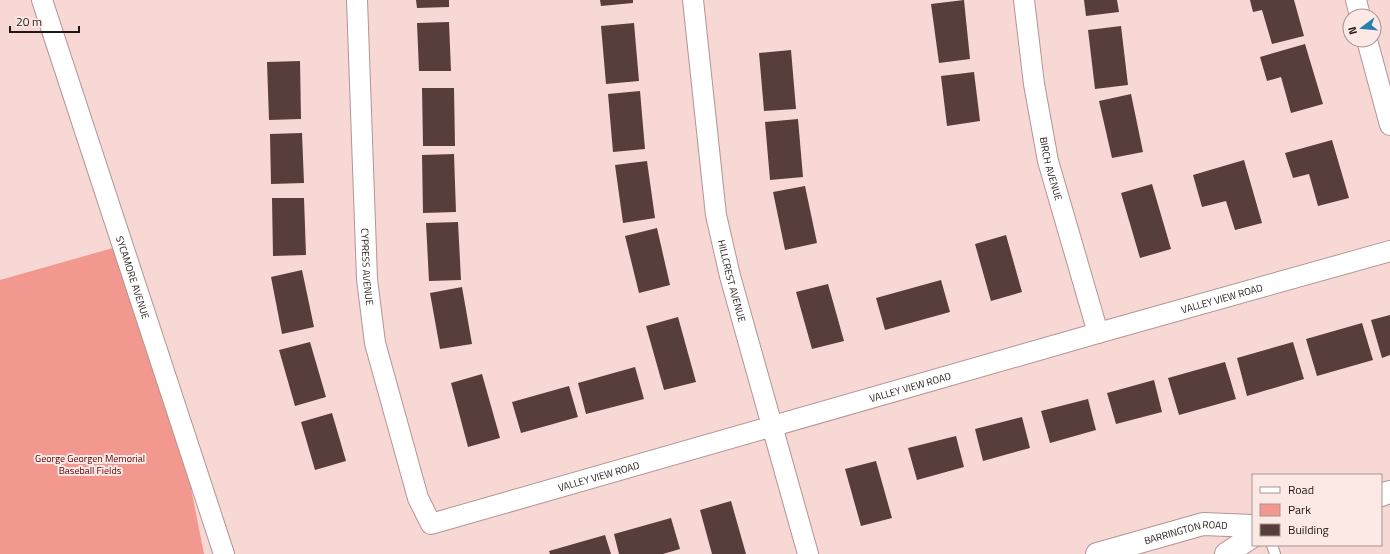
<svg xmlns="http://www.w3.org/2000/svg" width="1390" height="554" font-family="'Titillium Web',sans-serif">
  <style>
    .green { fill: #f2988f }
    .building { fill: #573e3b }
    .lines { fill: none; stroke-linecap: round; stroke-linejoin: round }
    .lane-casing { stroke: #b29592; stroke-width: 12 }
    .street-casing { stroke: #b29592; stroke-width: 22 }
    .secondary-casing { stroke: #b29592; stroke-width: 24 }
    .lane { stroke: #fff; stroke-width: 10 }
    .street { stroke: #fff; stroke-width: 20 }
    .secondary { stroke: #fff; stroke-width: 22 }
    .labels { text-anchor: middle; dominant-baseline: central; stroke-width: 4; stroke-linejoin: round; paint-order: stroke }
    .street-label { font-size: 10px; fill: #211715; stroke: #fce9e6 }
    .park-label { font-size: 10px; fill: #5b0005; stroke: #fce9e6 }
  </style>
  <rect width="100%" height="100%" fill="#f8d8d4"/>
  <path class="green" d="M113,248L190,483L204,554H0V280Z"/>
  <path class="building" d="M416,0H449V7L417,8Z
    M600,0H633V3L601,6Z
    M964,0L970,59L939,63L931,4Z
    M1084,0H1117L1119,12L1086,16Z
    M1250,0H1294L1304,36L1272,44L1262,10L1253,12Z
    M449,22L451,71H419L417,23Z
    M634,23L639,81L606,84L601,26Z
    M1121,26L1128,85L1095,89L1088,30Z
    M1305,44L1323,104L1291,113L1281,77L1267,81L1260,57Z
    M791,50L796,109L764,111L759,53Z
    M300,61L301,119L269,120L267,62Z
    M974,72L980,121L947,126L941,76Z
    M422,88H454L455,146H423Z
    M640,91L645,149L613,152L608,94Z
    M1131,94L1143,152L1112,158L1099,101Z
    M798,119L803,177L770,180L765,122Z
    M302,133L304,183L271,184L270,134Z
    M1332,140L1349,198L1318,206L1309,174L1293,178L1285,153Z
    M454,154L456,212L423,213L422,155Z
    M1244,160L1262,223L1235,230L1226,201L1202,207L1193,175Z
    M647,161L655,218L623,223L615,165Z
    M1152,184L1171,249L1140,258L1121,193Z
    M805,186L817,243L785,250L773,192Z
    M272,198H304L306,255L273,256Z
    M458,222L461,280L429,281L426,223Z
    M657,228L670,285L639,293L625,236Z
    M1006,235L1022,292L991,301L975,244Z
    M302,270L314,327L282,334L271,277Z
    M941,280L950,312L885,330L876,298Z
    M828,284L844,341L812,349L796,292Z
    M462,287L472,344L440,349L430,293Z
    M1390,315V355L1382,358L1371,320Z
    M678,317L696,382L664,390L646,326Z
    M1362,323L1373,360L1317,376L1306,339Z
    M310,342L326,397L295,406L279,350Z
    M1293,342L1304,379L1247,396L1237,358Z
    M1225,362L1236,399L1179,415L1168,378Z
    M635,367L644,399L586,414L578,383Z
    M482,374L500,438L468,447L451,383Z
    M1154,380L1162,412L1116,424L1107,393Z
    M569,386L578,417L521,433L512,402Z
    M1088,399L1096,430L1050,443L1041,411Z
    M332,413L346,461L315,470L301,422Z
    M1022,417L1030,448L983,461L975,429Z
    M956,436L964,467L917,480L908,448Z
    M876,461L892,518L861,526L845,469Z
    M731,501L746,554H712L700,510Z
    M671,518L680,549L663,554H619L614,534Z
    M605,535L611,554H550L549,551Z"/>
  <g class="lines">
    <defs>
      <path id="lane" d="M1272,545L1275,554"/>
      <g id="street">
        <path id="s1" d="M42,0L224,554"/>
        <path id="s2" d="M357,0L367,279L375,343L418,498L431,524L1098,333L1390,251"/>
        <path id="s3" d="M693,0L716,215L730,276L808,554"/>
        <path id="s4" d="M1024,0L1034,84L1048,161L1098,333"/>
        <path d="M1356,0L1360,16"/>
        <path d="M1367,40L1390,125"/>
      </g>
      <g id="secondary">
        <path d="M1381,495L1390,492"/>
        <path id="s5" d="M1097,554L1203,524L1253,526"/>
        <path d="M1226,554L1253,536"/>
      </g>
    </defs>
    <use href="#lane" class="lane-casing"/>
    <use href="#street" class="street-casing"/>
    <use href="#secondary" class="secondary-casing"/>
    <use href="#lane" class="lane"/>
    <use href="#street" class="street"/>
    <use href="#secondary" class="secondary"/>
  </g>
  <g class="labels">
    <g class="street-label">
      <text stroke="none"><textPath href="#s4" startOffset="171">BIRCH AVENUE</textPath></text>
      <text stroke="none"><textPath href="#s2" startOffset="267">CYPRESS AVENUE</textPath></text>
      <text stroke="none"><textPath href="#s1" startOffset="292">SYCAMORE AVENUE</textPath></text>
      <text stroke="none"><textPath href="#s3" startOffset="284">HILLCREST AVENUE</textPath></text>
      <text stroke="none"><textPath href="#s2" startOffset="1356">VALLEY VIEW ROAD</textPath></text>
      <text stroke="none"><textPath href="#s2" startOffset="1032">VALLEY VIEW ROAD</textPath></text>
      <text stroke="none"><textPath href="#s2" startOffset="708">VALLEY VIEW ROAD</textPath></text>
      <text stroke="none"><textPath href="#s5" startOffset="92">BARRINGTON ROAD</textPath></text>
    </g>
    <g class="park-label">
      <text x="90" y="458">George Georgen Memorial<tspan x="90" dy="12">Baseball Fields</tspan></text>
    </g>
  </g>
  <rect x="1252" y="474" width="130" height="72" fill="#fce9e6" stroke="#a49592"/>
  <rect x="1260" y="487" width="20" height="6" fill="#ffffff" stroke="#a49592"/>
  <text x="1288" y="494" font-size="12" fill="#211715">Road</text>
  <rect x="1260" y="504" width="20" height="12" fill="#f2988f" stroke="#a49592"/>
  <text x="1288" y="514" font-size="12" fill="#211715">Park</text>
  <rect x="1260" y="524" width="20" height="12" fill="#573e3b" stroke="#a49592"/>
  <text x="1288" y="534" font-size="12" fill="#211715">Building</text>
  <g transform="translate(1362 28) rotate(254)"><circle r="19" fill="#fce9e6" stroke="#a49592"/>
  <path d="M0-3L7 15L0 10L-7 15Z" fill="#267fad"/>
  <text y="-6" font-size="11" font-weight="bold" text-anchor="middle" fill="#211715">N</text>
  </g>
  <path d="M10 26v6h69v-6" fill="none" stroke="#211715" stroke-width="2"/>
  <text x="16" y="26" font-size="12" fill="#211715" stroke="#fce9e6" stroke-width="3" paint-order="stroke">20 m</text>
</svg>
